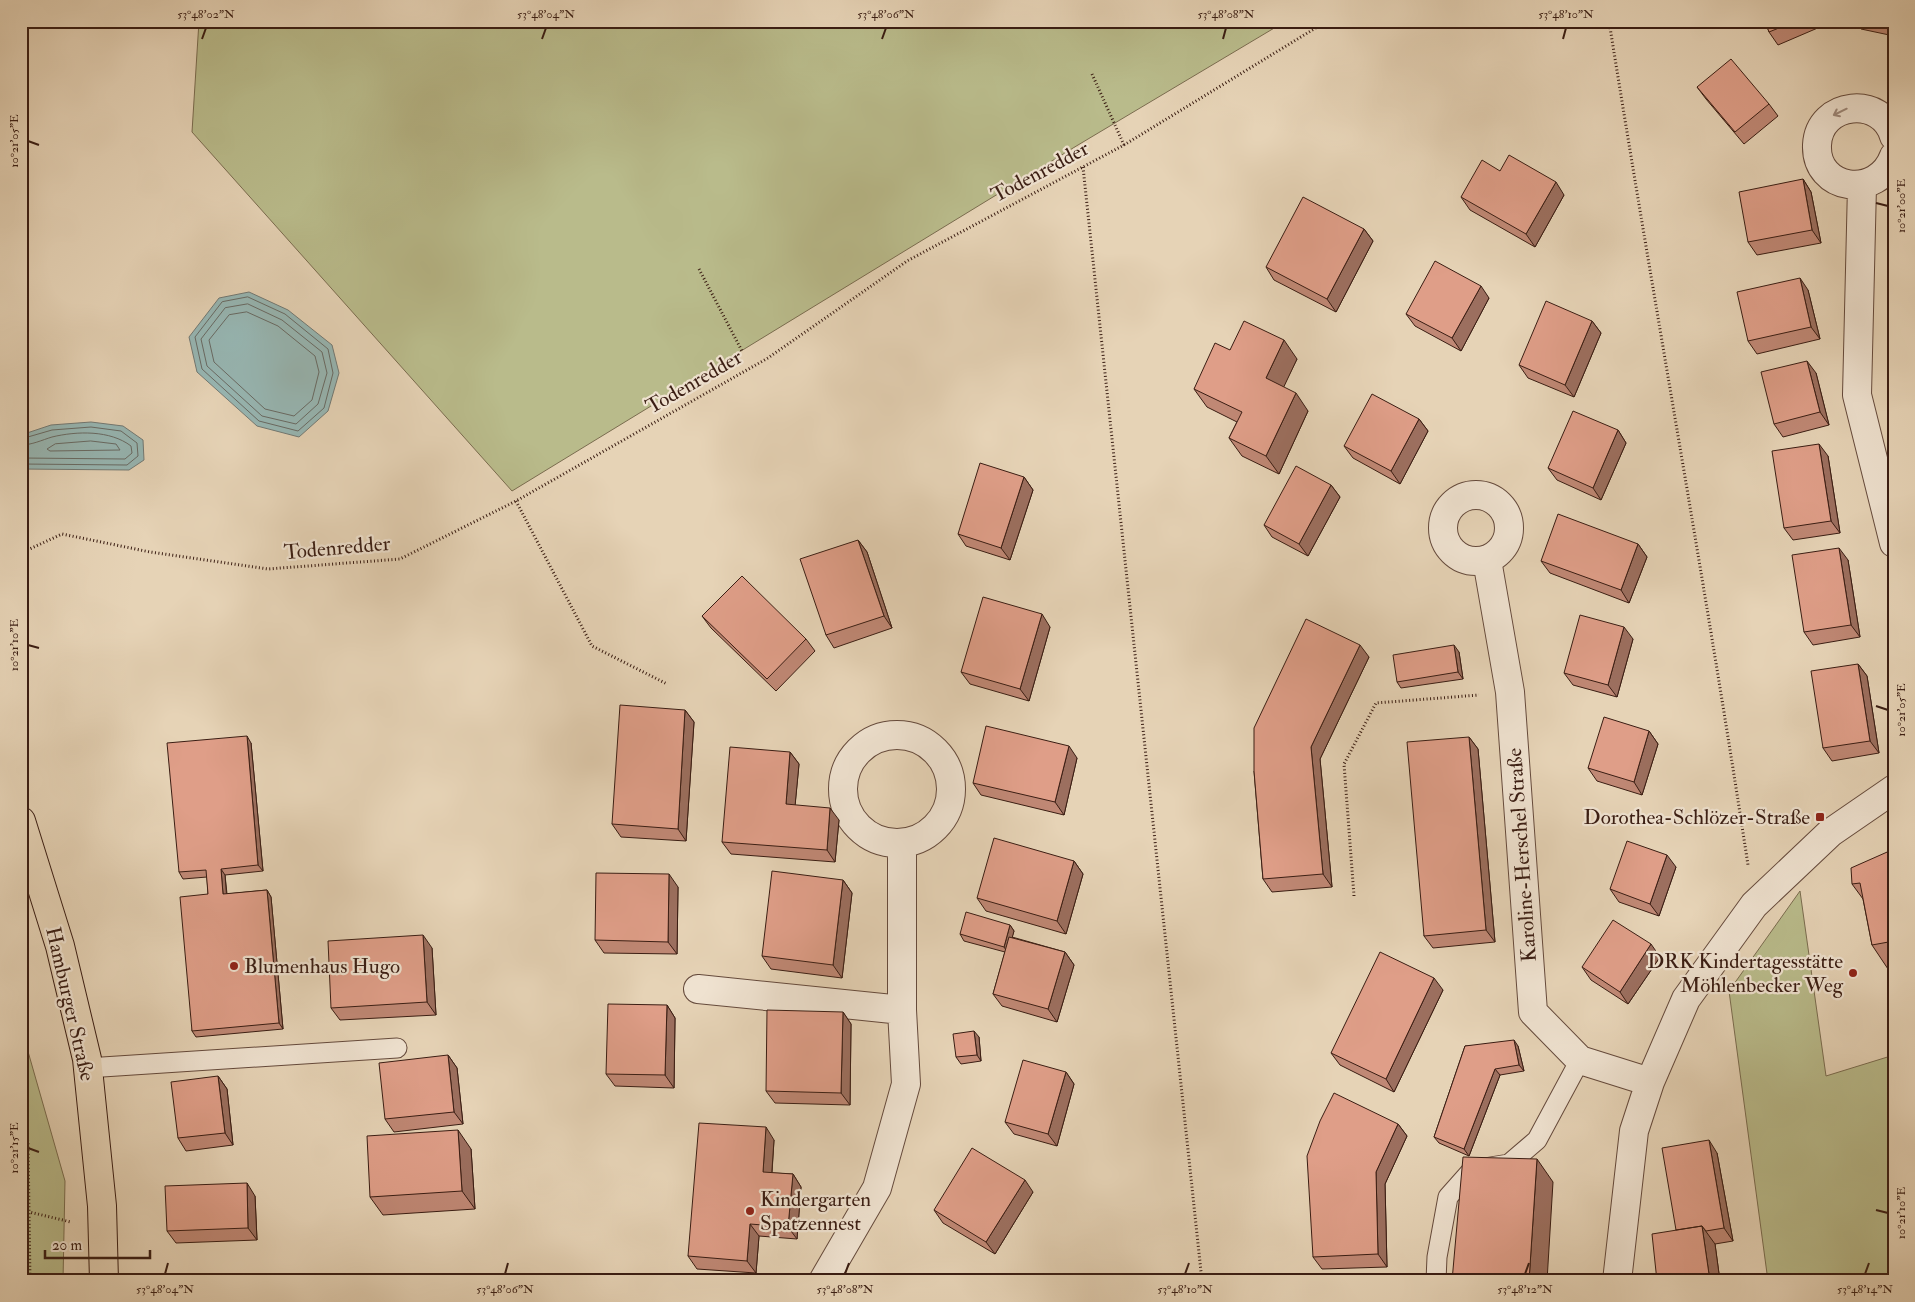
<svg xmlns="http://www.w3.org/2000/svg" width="1915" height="1302" font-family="'IM FELL Double Pica',serif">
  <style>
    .green { fill: #b9bb8b; stroke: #7a6c4f }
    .water { fill: #97b7b4; stroke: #727974 }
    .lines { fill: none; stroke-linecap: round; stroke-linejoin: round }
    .shore { stroke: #686a64; stroke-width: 1 }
    .lane-casing { stroke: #654a3c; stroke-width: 21 }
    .street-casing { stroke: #654a3c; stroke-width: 30 }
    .primary-casing { stroke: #3a1d13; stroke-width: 30 }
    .path { stroke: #3a1d13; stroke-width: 3; stroke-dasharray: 1 2.5; stroke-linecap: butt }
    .lane { stroke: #efe2d0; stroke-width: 19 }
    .street { stroke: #efe2d0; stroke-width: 28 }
    .primary { stroke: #e6d3b6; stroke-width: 28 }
    .wall { fill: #c08875; stroke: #3a1d13 }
    .shaded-wall { fill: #9c6f5f; stroke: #3a1d13 }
    .building { fill: #df9e88; stroke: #3a1d13 }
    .oneway { stroke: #9e897b }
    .ticks { fill: none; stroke: #3a1d13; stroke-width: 2 }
    .poi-dot { fill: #8f2418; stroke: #efe2d0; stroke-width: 2 }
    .labels { text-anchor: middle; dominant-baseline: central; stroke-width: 4.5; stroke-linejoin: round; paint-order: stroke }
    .street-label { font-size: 21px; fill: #3a1d13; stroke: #efe2d0 }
    .poi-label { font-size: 21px; fill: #3a1d13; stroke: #efe2d0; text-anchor: end }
    .neatline { fill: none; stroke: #3a1d13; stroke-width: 2 }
    .ticks-label { font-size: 12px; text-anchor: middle; fill: #3a1d13 }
  </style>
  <rect width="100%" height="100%" fill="#e6d3b6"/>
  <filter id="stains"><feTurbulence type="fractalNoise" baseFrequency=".004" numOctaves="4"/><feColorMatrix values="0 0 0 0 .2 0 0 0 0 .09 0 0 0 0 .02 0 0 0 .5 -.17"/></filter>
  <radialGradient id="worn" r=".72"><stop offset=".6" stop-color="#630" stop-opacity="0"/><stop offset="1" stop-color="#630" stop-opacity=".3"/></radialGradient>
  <path class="green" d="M199,21H1286L1078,145L512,491L192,132Z
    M1800,891L1826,1076L1894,1055V1281H1768L1729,991Z
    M21,1027L65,1181L63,1281H21Z"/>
  <path class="water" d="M249,292L288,310L332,345L339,373L328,411L299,437L257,426L197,372L189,337L219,298Z
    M91,422L123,426L143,440L144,460L129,470L21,469V435L51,425Z"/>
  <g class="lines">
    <path class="shore" d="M248,297L285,314L328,349L333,373L324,408L298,431L259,421L202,369L195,337L222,302Z
      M248,304L282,320L322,352L327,373L318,404L296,424L262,416L207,366L201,339L225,308Z
      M247,312L278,326L315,356L319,372L312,400L294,416L265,409L214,362L209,340L229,315Z
      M21,439L52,430L91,427L121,431L137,443L138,456L127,465L21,464
      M91,441L116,444L120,450L50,451L47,449L55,444Z
      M21,445C32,445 42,440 52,437C77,431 110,430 131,446L132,453L125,459L21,458"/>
    <defs>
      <path id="lane" d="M87,1068L397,1048
        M1436,1281L1437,1257L1448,1197L1472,1170L1509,1164L1537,1140L1580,1060"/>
      <path id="street" d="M1894,136C1882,95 1819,101 1817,145C1815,191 1878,200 1894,156
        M1862,186L1857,395L1894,543
        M1443 528a33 33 0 1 1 66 0a33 33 0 1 1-66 0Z
        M1487,560L1510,692L1533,1012L1580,1060L1650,1082
        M843 789a54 54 0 1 1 108 0a54 54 0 1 1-108 0Z
        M698,989L902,1010
        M823,1281L877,1188L906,1084L902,1010V843
        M1617,1281L1634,1131L1650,1082L1686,999L1754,905L1830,833L1894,789"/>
      <path id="primary" d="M21,821L60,946L87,1059L102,1206L104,1281"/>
    </defs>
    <use href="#lane" class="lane-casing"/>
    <use href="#street" class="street-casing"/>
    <use href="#primary" class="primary-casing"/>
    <path class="path" d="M1609,21C1654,303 1705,583 1748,865
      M1092,74L1124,145
      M1083,167L1202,1281
      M699,269L742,351
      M516,501L592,646L667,684
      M21,553L62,534L150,552L268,569L400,559L516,501L768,358L907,261L1124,145L1327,21
      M1354,896L1344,764L1376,703L1479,695
      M21,1109L28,1142L30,1281
      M21,1210L71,1222"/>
    <use href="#lane" class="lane"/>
    <use href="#street" class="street"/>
    <use href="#primary" class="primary"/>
  </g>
  <path class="wall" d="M1765,21H1826L1827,24L1778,45L1769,32Z
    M1855,21H1894V36L1861,29Z
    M1697,87L1769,104L1778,116L1744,144L1706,99Z
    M1500,171L1564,195L1535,247L1470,210L1461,197Z
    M1803,179L1811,192L1821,243L1757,255L1748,242Z
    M1364,229L1373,241L1336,312L1274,280L1266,267Z
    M1808,290L1820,339L1757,354L1748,341Z
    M1489,298L1461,351L1415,326L1406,314Z
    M1592,321L1601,333L1574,397L1528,378L1519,365Z
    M1230,350L1297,359L1283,387L1308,411L1279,474L1242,456L1229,438L1237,422L1207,407L1194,389Z
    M1816,373L1829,425L1783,437L1774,424Z
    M1419,419L1428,431L1400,484L1353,458L1344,446Z
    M1618,430L1626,443L1601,500L1557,480L1548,468Z
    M1828,456L1840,533L1793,540L1784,528Z
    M1024,477L1033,490L1010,560L966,546L958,534Z
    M1331,485L1340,497L1308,556L1272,537L1264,525Z
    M858,540L867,552L892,628L834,648L826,635Z
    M1638,544L1647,557L1629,603L1550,573L1541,561Z
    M1848,560L1860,637L1813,645L1804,632Z
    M702,616L806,639L815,651L776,691L711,628Z
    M1050,627L1029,701L970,684L961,672Z
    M1633,639L1617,697L1573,685L1564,673Z
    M1459,652L1463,679L1401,688L1397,682Z
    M1369,657L1320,759L1332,887L1272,892L1263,879L1254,771Z
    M1858,664L1867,676L1879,753L1832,761L1823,748Z
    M685,710L694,722L686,841L621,837L612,824Z
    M1649,731L1658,744L1642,795L1597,781L1588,768Z
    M1469,737L1478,749L1495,942L1433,948L1424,936Z
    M251,743L263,871L225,875L227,894L267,890L271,897L283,1029L196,1037L192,1031L208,894L207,877L183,879L179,872Z
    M790,752L799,764L795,805L839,820L835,862L731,854L722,842Z
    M1077,758L1064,815L981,795L973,783Z
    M1894,849V968L1888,969L1872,945L1863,899L1852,884Z
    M1074,861L1083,874L1066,934L986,911L977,898Z
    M1676,867L1659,916L1619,902L1610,889Z
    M843,880L852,893L842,978L771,969L762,956Z
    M678,887L677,954L604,953L595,940Z
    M1010,925L1014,931L1012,937L1065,952L1074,965L1057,1022L1002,1006L993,994L1005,952L964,941L960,934Z
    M432,948L436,1015L340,1020L331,1008Z
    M1660,957L1628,1004L1591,980L1582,967Z
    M1443,990L1394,1092L1340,1065L1331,1053Z
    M667,1005L675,1018L674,1088L615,1086L606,1074Z
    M843,1012L851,1024L850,1105L775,1103L766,1091Z
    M979,1037L981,1061L961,1064L956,1057Z
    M1465,1046H1518L1524,1071L1500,1075L1469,1156L1439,1143L1434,1137Z
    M448,1055L457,1068L463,1124L394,1132L385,1119Z
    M1066,1072L1074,1084L1057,1146L1014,1134L1005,1122Z
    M218,1076L227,1089L233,1145L186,1151L178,1138Z
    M1398,1124L1407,1136L1385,1184L1387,1267L1322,1269L1313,1257Z
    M774,1140L772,1173L793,1174L801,1187L797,1239L759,1236L756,1273L697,1269L688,1256Z
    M471,1149L475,1209L383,1215L370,1197Z
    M1717,1153L1733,1241L1715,1244L1720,1281H1657L1676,1230Z
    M1033,1192L995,1254L943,1223L934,1210Z
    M255,1196L257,1240L176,1243L167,1231Z"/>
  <path class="shaded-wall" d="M1803,179L1811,192L1821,243L1812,230Z
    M1556,182L1564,195L1535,247L1526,234Z
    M1364,229L1373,241L1336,312L1327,299Z
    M1800,278L1808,290L1820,339L1811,327Z
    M1481,286L1489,298L1461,351L1452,338Z
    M1592,321L1601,333L1574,397L1565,385Z
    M1284,340L1297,359L1279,397L1266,378Z
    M1807,361L1816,373L1829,425L1820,412Z
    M1296,393L1308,411L1279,474L1266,456Z
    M1419,419L1428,431L1400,484L1391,471Z
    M1618,430L1626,443L1601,500L1593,488Z
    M1819,444L1828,456L1840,533L1831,521Z
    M1024,477L1033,490L1010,560L1001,548Z
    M1331,485L1340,497L1308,556L1299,544Z
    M858,540L867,552L892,628L884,616Z
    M1638,544L1647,557L1629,603L1621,590Z
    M1839,548L1848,560L1860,637L1851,625Z
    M1042,614L1050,627L1029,701L1020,689Z
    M1624,627L1633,639L1617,697L1608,685Z
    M1360,645L1369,657L1320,759L1332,887L1323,874L1311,747Z
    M1454,645L1459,652L1463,679L1458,672Z
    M1858,664L1867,676L1879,753L1870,741Z
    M685,710L694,722L686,841L678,829Z
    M1649,731L1658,744L1642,795L1634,782Z
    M247,736L251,743L263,871L258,865Z
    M1469,737L1478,749L1495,942L1486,930Z
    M1069,746L1077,758L1064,815L1055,802Z
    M790,752L799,764L794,817L786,804Z
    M830,808L839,820L835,862L827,850Z
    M1667,855L1676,867L1659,916L1650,904Z
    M1074,861L1083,874L1066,934L1057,921Z
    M221,869L225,875L227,901L223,894Z
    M669,874L678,887L677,954L668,942Z
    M843,880L852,893L842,978L833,965Z
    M267,890L271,897L283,1029L279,1023Z
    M1010,925L1014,931L1008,953L1004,947Z
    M423,935L432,948L436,1015L427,1002Z
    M1651,944L1660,957L1628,1004L1620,992Z
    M1065,952L1074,965L1057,1022L1048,1009Z
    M1434,978L1443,990L1394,1092L1386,1079Z
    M667,1005L675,1018L674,1088L665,1075Z
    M843,1012L851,1024L850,1105L841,1093Z
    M974,1031L979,1037L981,1061L977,1055Z
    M1514,1040L1518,1046L1524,1071L1519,1065Z
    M448,1055L457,1068L463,1124L454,1112Z
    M1495,1069L1500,1075L1469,1156L1464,1149Z
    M1066,1072L1074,1084L1057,1146L1048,1134Z
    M218,1076L227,1089L233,1145L225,1133Z
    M1398,1124L1407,1136L1385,1184L1387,1267L1378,1254L1376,1172Z
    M766,1127L774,1140L771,1184L763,1172Z
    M458,1130L471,1149L475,1209L462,1191Z
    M1709,1140L1717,1153L1733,1241L1724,1228Z
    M1537,1159L1553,1182L1547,1281H1529Z
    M793,1174L801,1187L797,1239L788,1227Z
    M1025,1180L1033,1192L995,1254L986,1242Z
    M247,1183L255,1196L257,1240L248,1228Z
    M750,1224L759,1236L756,1273L747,1261Z
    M1702,1226L1715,1244L1720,1281H1710Z"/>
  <path class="building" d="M1765,21H1796L1769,32Z
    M1873,21H1894V26Z
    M1731,59L1769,104L1735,132L1697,87Z
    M1509,155L1556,182L1526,234L1461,197L1482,160L1500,171Z
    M1803,179L1812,230L1748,242L1739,192Z
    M1303,197L1364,229L1327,299L1266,267Z
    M1435,261L1481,286L1452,338L1406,314Z
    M1800,278L1811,327L1748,341L1737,292Z
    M1546,301L1592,321L1565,385L1519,365Z
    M1244,321L1284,340L1266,378L1296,393L1266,456L1229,438L1242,412L1194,389L1215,343L1230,350Z
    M1807,361L1820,412L1774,424L1761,372Z
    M1372,394L1419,419L1391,471L1344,446Z
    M1573,411L1618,430L1593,488L1548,468Z
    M1819,444L1831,521L1784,528L1772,451Z
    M980,463L1024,477L1001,548L958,534Z
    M1296,466L1331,485L1299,544L1264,525Z
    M1558,514L1638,544L1621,590L1541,561Z
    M858,540L884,616L826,635L800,559Z
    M1839,548L1851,625L1804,632L1792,555Z
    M742,576L806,639L767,679L702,616Z
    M983,597L1042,614L1020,689L961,672Z
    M1580,615L1624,627L1608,685L1564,673Z
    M1306,619L1360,645L1311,747L1323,874L1263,879L1254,771V728Z
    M1454,645L1458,672L1397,682L1393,655Z
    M1858,664L1870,741L1823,748L1811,671Z
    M620,705L685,710L678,829L612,824Z
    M1604,717L1649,731L1634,782L1588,768Z
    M986,726L1069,746L1055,802L973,783Z
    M247,736L258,865L221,869L223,894L267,890L279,1023L192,1031L180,897L208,894L206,870L179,872L167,743Z
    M1469,737L1486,930L1424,936L1407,742Z
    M730,747L790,752L786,804L830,808L827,850L722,842Z
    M994,838L1074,861L1057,921L977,898Z
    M1627,841L1667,855L1650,904L1610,889Z
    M1894,849V941L1872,945L1860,883L1852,884L1851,868Z
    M772,871L843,880L833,965L762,956Z
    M596,873L669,874L668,942L595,940Z
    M966,912L1010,925L1004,947L960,934Z
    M1613,920L1651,944L1620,992L1582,967Z
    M423,935L427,1002L331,1008L328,941Z
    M1009,937L1065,952L1048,1009L993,994Z
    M1380,952L1434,978L1386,1079L1331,1053Z
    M608,1004L667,1005L665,1075L606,1074Z
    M767,1010L843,1012L841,1093L766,1091Z
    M974,1031L977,1055L956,1057L953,1034Z
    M1514,1040L1519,1065L1495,1069L1464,1149L1434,1137L1465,1046Z
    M448,1055L454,1112L385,1119L379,1063Z
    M1023,1060L1066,1072L1048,1134L1005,1122Z
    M218,1076L225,1133L178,1138L171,1082Z
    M1334,1093L1398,1124L1376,1172L1378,1254L1313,1257L1307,1156L1320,1121Z
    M699,1123L766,1127L763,1172L793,1174L788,1227L750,1224L747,1261L688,1256Z
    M458,1130L462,1191L370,1197L367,1136Z
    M1709,1140L1724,1228L1706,1231L1702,1226L1676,1230L1662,1148Z
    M972,1148L1025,1180L986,1242L934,1210Z
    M1463,1157L1537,1159L1529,1281H1452Z
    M247,1183L248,1228L167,1231L165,1186Z
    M1702,1226L1710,1281H1657L1652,1234Z"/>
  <defs><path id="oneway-shaft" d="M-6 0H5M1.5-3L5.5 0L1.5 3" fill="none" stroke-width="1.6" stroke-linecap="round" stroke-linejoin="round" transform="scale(1.25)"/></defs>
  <use class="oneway" href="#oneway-shaft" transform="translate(1840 112) rotate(154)"/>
  <path class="ticks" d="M202,39L206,28M542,39L546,28M882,39L886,28M1223,39L1226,28M1563,39L1566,28M28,141L39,145M1876,203L1888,206M28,645L39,648M1876,706L1888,710M28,1148L39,1152M1876,1210L1888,1213M165,1274L168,1263M505,1274L508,1263M845,1274L849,1263M1185,1274L1189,1263M1525,1274L1529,1263M1865,1274L1869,1263"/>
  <g class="poi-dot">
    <rect x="1815" y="812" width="10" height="10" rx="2.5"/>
    <circle cx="234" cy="966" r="5"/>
    <circle cx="1853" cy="973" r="5"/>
    <circle cx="750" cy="1211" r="5"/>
  </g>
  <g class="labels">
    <g class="street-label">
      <text transform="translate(1040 172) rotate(-28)">Todenredder</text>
      <text transform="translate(694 382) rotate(-30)">Todenredder</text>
      <text transform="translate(337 548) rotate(-5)">Todenredder</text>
      <text transform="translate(1522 855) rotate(-94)">Karoline-Herschel Straße</text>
      <text transform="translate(70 1004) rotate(77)">Hamburger Straße</text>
    </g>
    <g class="poi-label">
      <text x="1810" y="817">Dorothea-Schlözer-Straße</text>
      <text x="1843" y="961">DRK Kindertagesstätte<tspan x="1843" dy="24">Möhlenbecker Weg</tspan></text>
      <text x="244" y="966" text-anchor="start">Blumenhaus Hugo</text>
      <text x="760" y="1199" text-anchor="start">Kindergarten<tspan x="760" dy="24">Spatzennest</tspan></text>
    </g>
  </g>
  <rect width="1915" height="1302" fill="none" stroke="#e6d3b6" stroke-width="55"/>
  <path d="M45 1250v8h105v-8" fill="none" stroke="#3a1d13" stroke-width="2.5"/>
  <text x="52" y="1250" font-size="15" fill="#3a1d13" stroke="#efe2d0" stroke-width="4" paint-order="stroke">20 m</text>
  <rect x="28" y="28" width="1860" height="1246" class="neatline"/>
  <g class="ticks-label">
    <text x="206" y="18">53°48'02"N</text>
    <text x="546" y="18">53°48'04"N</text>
    <text x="886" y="18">53°48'06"N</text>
    <text x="1226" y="18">53°48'08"N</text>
    <text x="1566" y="18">53°48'10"N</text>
    <text transform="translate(14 141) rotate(-90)" y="4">10°21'05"E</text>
    <text transform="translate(1901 206) rotate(-90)" y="4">10°21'00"E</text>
    <text transform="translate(14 645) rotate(-90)" y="4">10°21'10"E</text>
    <text transform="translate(1901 710) rotate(-90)" y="4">10°21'05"E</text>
    <text transform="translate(14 1148) rotate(-90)" y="4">10°21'15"E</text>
    <text transform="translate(1901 1213) rotate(-90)" y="4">10°21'10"E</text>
    <text x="165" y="1293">53°48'04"N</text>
    <text x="505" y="1293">53°48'06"N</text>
    <text x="845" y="1293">53°48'08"N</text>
    <text x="1185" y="1293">53°48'10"N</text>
    <text x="1525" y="1293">53°48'12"N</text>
    <text x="1865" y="1293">53°48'14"N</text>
  </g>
  <rect width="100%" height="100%" filter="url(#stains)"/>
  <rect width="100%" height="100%" fill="url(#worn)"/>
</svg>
